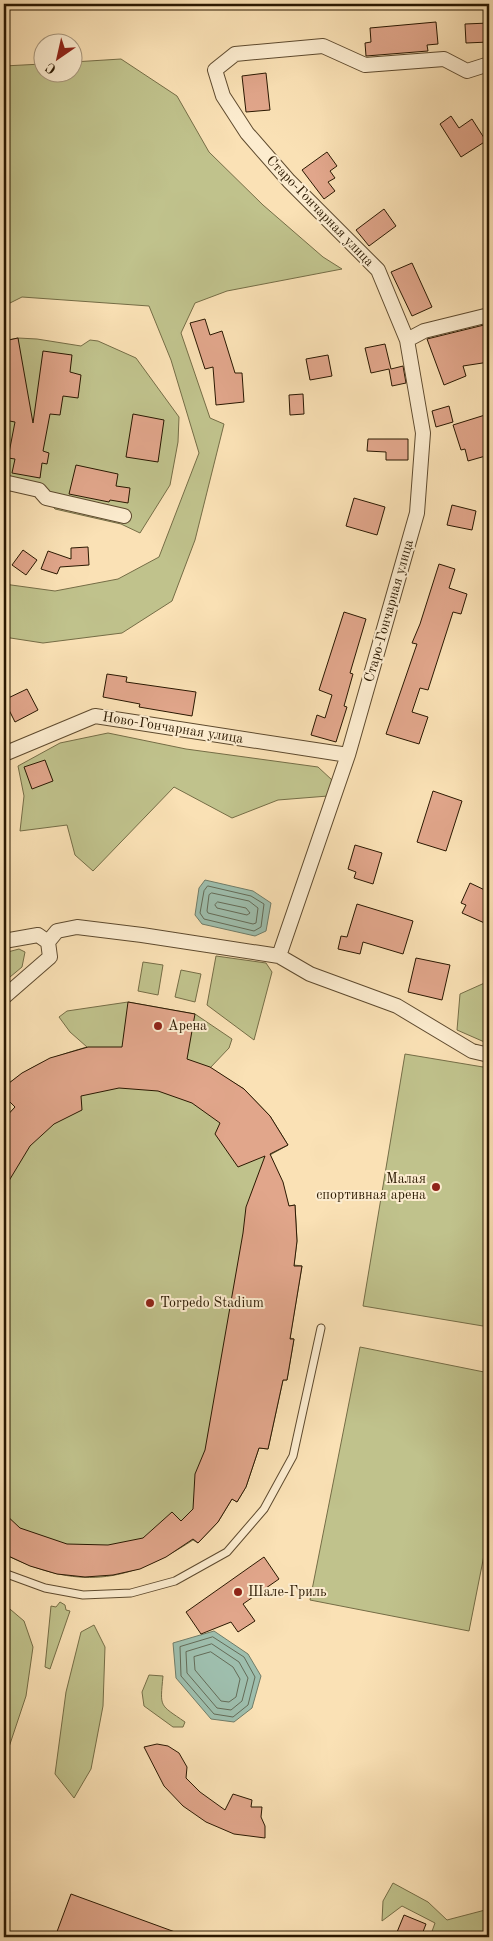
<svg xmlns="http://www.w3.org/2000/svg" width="493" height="1941" font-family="'Old Standard TT',serif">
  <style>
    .green { fill: #c0c28c; stroke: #756d46 }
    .water { fill: #9ebead; stroke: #707c68 }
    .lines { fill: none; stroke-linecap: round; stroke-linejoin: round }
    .shore { stroke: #646b57; stroke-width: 1 }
    .building { fill: #e1a68b; stroke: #2a1801 }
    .service-casing { stroke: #5e4a2e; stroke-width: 9 }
    .minor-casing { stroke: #5e4a2e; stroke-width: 16 }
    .service { stroke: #fceccf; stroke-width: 7 }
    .minor { stroke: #fceccf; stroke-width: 14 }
    .rail { stroke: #2a1801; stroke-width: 4; stroke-dasharray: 9 9; stroke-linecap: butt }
    .poi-dot { fill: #8f2418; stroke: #fceccf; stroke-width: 2 }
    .labels { text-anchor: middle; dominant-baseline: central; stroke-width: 4; stroke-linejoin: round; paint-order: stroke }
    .street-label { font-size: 14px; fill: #2a1801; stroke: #fceccf }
    .poi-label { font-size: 14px; fill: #2a1801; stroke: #fceccf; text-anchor: start }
  </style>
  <rect width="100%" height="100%" fill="#fae1b5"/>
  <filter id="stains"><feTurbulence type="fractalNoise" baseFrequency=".004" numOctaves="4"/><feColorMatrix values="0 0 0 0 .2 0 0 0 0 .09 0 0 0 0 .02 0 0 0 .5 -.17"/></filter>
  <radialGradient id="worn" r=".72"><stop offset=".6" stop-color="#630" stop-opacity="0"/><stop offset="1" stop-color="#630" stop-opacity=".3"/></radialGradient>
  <path class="green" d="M121,59L177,96L209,152L263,205L323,257L342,269L227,291L195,303L181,333L210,418L224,424L195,540L172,601L122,633L43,643L4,637V584L55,591L118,579L159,557L199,453L171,360L149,306L22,297L4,306V66L42,64V72H72L73,62Z
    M18,338L37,339L81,346L90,340L98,341L136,358L179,417L178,442L170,485L140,533L121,524L55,509L40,493L4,488V341Z
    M108,733L186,749L318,767L332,780L328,796L278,800L232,818L174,787L93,871L75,855L67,825L20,831L24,796L18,766L60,743Z
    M19,949L25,952L22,967L4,982V953Z
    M216,956L266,963L272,972L254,1040L207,1005Z
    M143,962L163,965L158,995L138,991Z
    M181,970L201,974L195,1002L175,997Z
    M489,981V1044L457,1030L460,994Z
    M128,1002L195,1014L232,1039L229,1048L210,1068L244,1089L270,1116L288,1145L270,1155L289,1206L295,1205L297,1241L294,1265L302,1266L290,1338L294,1339L287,1380H283L268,1449L259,1448L246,1487L237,1502L232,1499L218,1522L198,1543L193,1540C126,1584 77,1590 4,1554V1119L15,1107L4,1096V1087C33,1064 52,1057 87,1047L70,1032L59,1017L67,1011Z
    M405,1054L489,1068V1327L363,1306Z
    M360,1347L489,1373V1530L469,1631L310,1600Z
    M60,1602L65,1605L66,1610L70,1611L50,1669L45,1667L51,1606L56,1607Z
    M4,1604L24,1621L33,1647L26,1696L7,1753L4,1773Z
    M94,1625L105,1647L103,1706L91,1769L74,1798L55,1774L66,1692L81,1632Z
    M149,1675L163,1676C160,1708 159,1704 185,1722L183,1727H173L144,1706L142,1692Z
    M393,1883L428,1902L447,1920L489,1909V1937H430L435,1923L402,1906L382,1921L383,1901Z"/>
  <path class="water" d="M205,880L253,891L271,903L266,931L255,936L202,924L195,915L199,888Z
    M214,1631L248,1654L261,1676L252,1708L234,1722L211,1719L176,1678L173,1643Z"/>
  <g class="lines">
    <path class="shore" d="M208,886L251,896L264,904L261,927L254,931L204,919L200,913L204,891Z
      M212,893L249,901L258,908L256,923L253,924L208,913L207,911L209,895Z
      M218,902L246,908L250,913L247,915L217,908L215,905Z
      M213,1637L244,1657L255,1677L248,1705L233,1717L214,1714L181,1676L180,1647Z
      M212,1644L239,1662L248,1678L242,1701L231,1710L217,1708L187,1673L186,1652Z
      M211,1652L233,1667L240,1679L236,1697L229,1702L221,1701L195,1670L194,1657Z"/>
  </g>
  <path class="building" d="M436,22L438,44L427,45L428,51L366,56L365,43L371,42L370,28Z
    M489,23V42L466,43L465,24Z
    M266,73L270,110L246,112L242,76Z
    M451,116L459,128L472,119L486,141L461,157L440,124Z
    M327,152L337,166L330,171L335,178L328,182L335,191L324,199L302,170Z
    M384,209L396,226L369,246L356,230Z
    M412,263L432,307L412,316L391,272Z
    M205,319L210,335L222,331L235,373H242L244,402L216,405L213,367L205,369L190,323Z
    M484,325L487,340L489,362L463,366L466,376L444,385L427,339Z
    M18,338L33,423L43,351L72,355L70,372L81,375L78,398L63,396L60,415L50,414L43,451L49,453L47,464L42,463L40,478L12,473L15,459L8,458L15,422L4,420V341Z
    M385,344L391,369L403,366L406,383L392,386L389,369L371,373L365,348Z
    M328,355L332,376L310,380L306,359Z
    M303,394L304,414L290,415L289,395Z
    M449,406L453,422L436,427L432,411Z
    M133,414L164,420L158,462L126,457Z
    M485,415L489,430V455L468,461L465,449L461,450L453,425Z
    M368,439H408V460H386V452L367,451Z
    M76,465L118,474L116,486L130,488L128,503L110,500L109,502L69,494Z
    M354,498L385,507L377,535L346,526Z
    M452,505L476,511L472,530L447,525Z
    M88,547L89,565L60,567L57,574L41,569L48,551L71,559V548Z
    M23,550L37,560L26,575L12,565Z
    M439,564L455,569L449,588L467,594L461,614L453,612L428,690L420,688L412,712L428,717L419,744L386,734L417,644L412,643L420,624Z
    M344,612L366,619L350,673L353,674L344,706L347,707L336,742L311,735L317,715L325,718L332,695L319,690Z
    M107,674L127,677L126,682L196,692L192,716L139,707L140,704L103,697Z
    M27,689L38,710L15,722L4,700Z
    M45,760L53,781L32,789L24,767Z
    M433,791L462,801L446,851L417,842Z
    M355,845L382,853L373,884L354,878L356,872L348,869Z
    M470,883L489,892V925L462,913L466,905L461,903Z
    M357,904L413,921L403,954L363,942L360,954L338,949L341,936L347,937Z
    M416,958L450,965L442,1000L408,992Z
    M128,1002L195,1014L187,1059L210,1067L244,1089L270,1116L288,1145L270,1154L283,1182L289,1206L295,1205L297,1241L294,1266H302L290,1339H294L287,1380H283L268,1449L259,1448L246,1487L237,1502L232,1499L218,1522L198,1543L193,1539L166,1557L140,1569L113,1575L85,1577L57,1574L30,1566L4,1554V1513L20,1528L67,1544L108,1545L143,1538L172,1512L181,1521L193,1509L195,1474L205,1450L243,1233L246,1207L265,1156L238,1167L215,1134L220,1123L192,1103L158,1091L119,1088L81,1096L82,1110L54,1124L30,1146L4,1189V1119L15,1107L4,1096V1087L22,1073L50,1058L88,1047H122Z
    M264,1557L279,1579L243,1604L255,1621L238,1632L231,1622L201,1634L186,1612Z
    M157,1744L168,1746L179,1753L187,1767L186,1778L200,1792L225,1810L233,1794L252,1800L251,1807H262L261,1817L265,1826V1838L234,1834L206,1822L183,1806L164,1786L144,1747Z
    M71,1894L186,1936V1937H55Z
    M404,1915L426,1924L421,1937H395Z"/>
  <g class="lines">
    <defs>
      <path id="service" d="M4,1573L45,1588L83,1595L131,1593L175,1581L227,1552L264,1509L293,1456L321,1328"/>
      <path id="minor" d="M407,340L424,331L489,315
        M4,482L39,490L46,498L124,516
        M4,754L95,716L348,755
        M4,941L38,935L48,942
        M279,956L348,755L417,513L423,433L407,340L378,270L289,181L247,133L223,96L215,70L235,54L323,46L365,65L444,59L467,71L489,64
        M4,997L50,957L48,942L57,931L77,927L142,935L279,956L310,974L397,1006L472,1051L489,1055"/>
    </defs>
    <use href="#service" class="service-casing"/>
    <use href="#minor" class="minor-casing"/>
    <use href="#service" class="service"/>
    <use href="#minor" class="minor"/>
    <path class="rail" d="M4,4H8"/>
  </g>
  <g class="poi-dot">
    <circle cx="158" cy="1026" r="5"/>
    <circle cx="436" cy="1187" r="5"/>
    <circle cx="150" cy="1303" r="5"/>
    <circle cx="238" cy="1592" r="5"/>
  </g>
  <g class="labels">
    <g class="street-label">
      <text transform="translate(320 211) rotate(46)">Старо-Гончарная улица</text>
      <text transform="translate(389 611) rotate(-74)">Старо-Гончарная улица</text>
      <text transform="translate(173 728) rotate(9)">Ново-Гончарная улица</text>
    </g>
    <g class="poi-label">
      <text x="168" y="1026">Арена</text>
      <text x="426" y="1179" text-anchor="end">Малая<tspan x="426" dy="16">спортивная арена</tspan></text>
      <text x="160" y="1303">Torpedo Stadium</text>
      <text x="248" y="1592">Шале-Гриль</text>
    </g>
  </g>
  <rect width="493" height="1941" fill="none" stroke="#fae1b5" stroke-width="20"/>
  <rect x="5" y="5" width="483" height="1931" fill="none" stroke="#2a1801" stroke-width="2.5"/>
  <rect x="10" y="10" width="473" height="1921" fill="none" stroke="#2a1801"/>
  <g transform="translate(58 58) rotate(214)"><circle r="24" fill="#fceccf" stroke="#a8977d"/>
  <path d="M0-4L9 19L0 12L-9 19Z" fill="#8f2418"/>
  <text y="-8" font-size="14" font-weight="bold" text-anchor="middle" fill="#2a1801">С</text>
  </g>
  <rect width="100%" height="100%" filter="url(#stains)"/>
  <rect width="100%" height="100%" fill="url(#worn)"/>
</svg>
